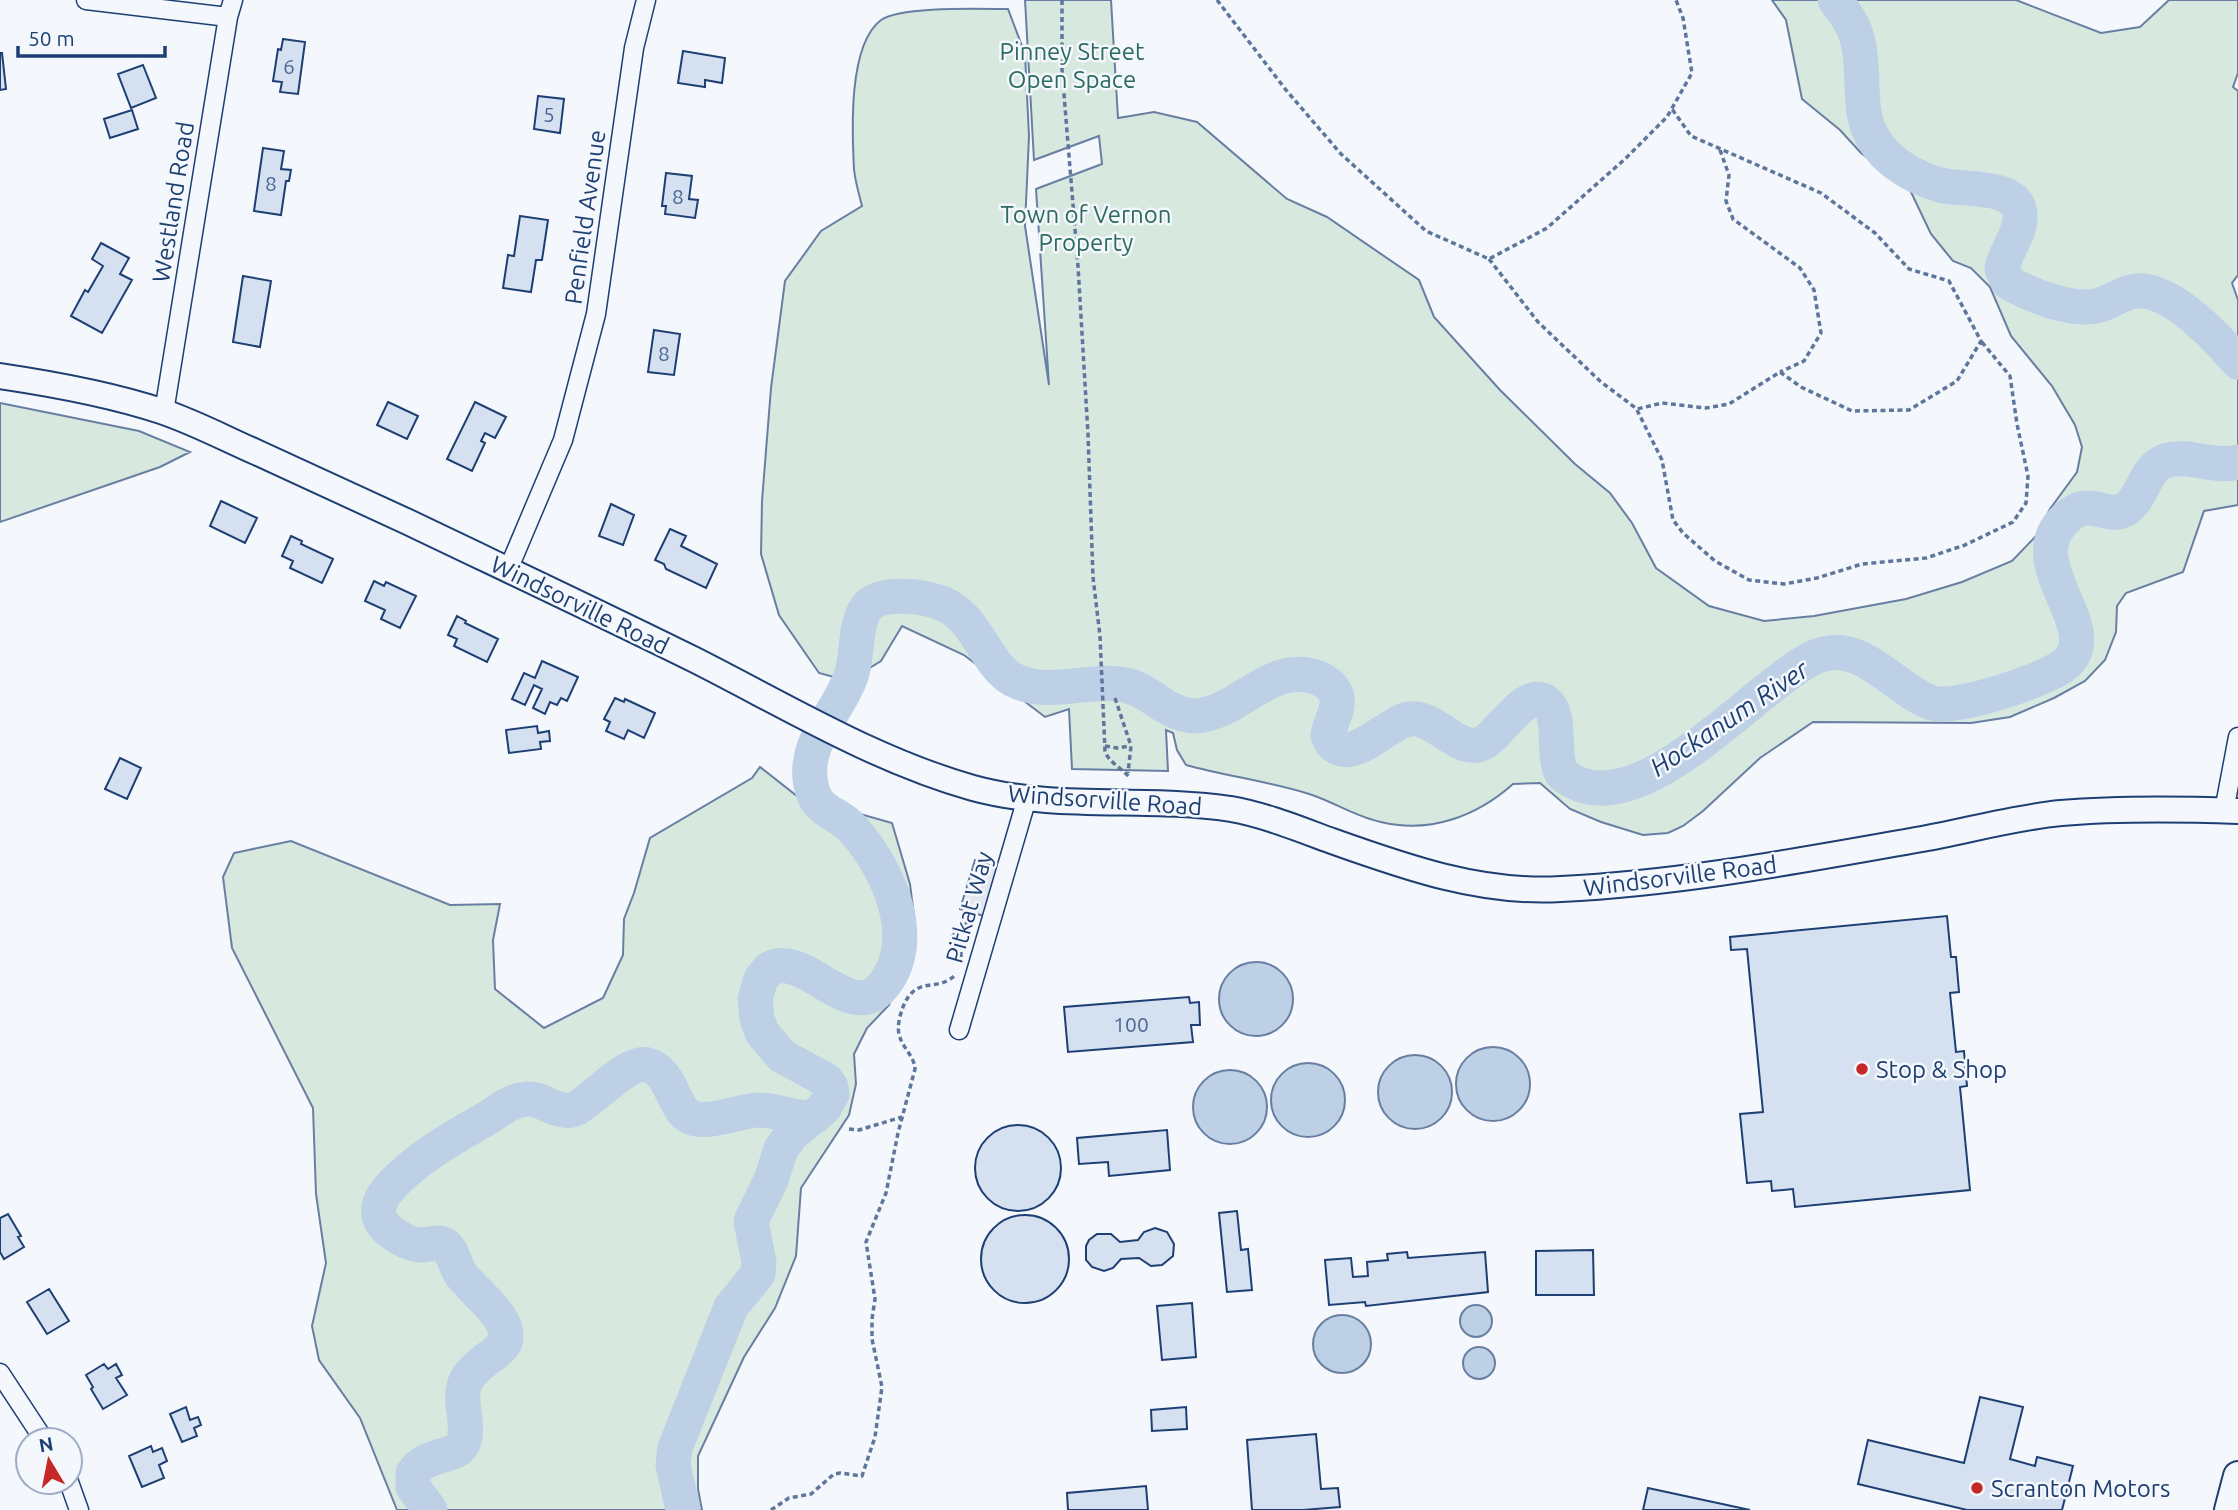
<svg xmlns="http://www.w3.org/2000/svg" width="2238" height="1510" font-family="Ubuntu,sans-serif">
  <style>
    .green { fill: #d7e8df; stroke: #687fa3; stroke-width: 2 }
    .parking { fill: #e3e8f0; stroke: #687fa3; stroke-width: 2 }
    .water { fill: #bed0e5; stroke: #687fa3; stroke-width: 2 }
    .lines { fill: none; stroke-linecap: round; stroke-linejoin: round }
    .river { stroke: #bed0e5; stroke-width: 35 }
    .building { fill: #d5e0f0; stroke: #1d3f73; stroke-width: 2 }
    .street-casing { stroke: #1d3f73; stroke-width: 21 }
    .secondary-casing { stroke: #1d3f73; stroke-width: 28 }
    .primary-casing { stroke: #1d3f73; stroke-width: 32 }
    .path { stroke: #5e769c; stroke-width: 3.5; stroke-dasharray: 5 3.5; stroke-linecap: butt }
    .street { stroke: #f4f7fb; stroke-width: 18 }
    .secondary { stroke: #f4f7fb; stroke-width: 24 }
    .primary { stroke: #f4f7fb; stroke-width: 28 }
    .poi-dot { fill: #c62828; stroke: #f4f7fb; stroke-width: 2.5 }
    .labels { text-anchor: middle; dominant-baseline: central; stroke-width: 5; stroke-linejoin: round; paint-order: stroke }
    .number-label { font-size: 21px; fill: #4b6792 }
    .park-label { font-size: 24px; fill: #2c6c60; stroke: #f4f7fb }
    .street-label { font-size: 24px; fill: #1d3f73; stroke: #f4f7fb }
    .poi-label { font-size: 24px; fill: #1d3f73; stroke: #f4f7fb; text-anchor: start }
    .water-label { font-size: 26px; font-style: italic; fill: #1d3f73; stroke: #f4f7fb }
  </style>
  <rect width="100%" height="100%" fill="#f4f7fb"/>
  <path class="green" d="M1025,0H1111L1118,118L1154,112L1197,122L1287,199L1327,217L1419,280L1434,317L1500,390L1575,464L1610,493L1632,523L1656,568L1709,606L1764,621L1814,616L1906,599L1962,582L2012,561L2036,536L2050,509L2077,472L2082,447L2075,425L2052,386L2011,336L1990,287L1971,268L1953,261L1931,234L1910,190L1861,153L1840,130L1802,99L1786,20L1772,0H2016L2101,33L2140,27L2169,0H2238V73L2233,87L2238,91V275L2232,283L2238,300V505L2204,511L2183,572L2126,593L2117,606L2116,632L2105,660L2085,681L2054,698L2010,717L1971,723L1813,722L1760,758L1703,811L1683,826L1668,833L1643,835L1601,822L1570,809L1540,783L1513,784C1477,816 1430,834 1381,822C1355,817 1331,800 1306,793C1267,781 1226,776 1186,765L1177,750L1173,733L1166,730L1168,771L1072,769L1069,709L1045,717L964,655L902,626L881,661L848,681L819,673L779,615L761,554L762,501L771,388L785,281L821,231L862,206C859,194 855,181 854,169C852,131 848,45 881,20C901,6 981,9 1008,9L1025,54L1029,136L1025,226L1049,385L1036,189L1102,164L1099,136L1034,160Z
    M0,403L139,431L190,452L160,467L0,522Z
    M760,767L797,796L892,823L910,884L915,924L904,965L889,1005L867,1028L854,1054L856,1084L849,1115L801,1188L796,1256L775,1308L744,1357L698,1456V1489L702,1510H397L360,1418L319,1360L312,1326L326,1263L316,1194L313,1108L232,948L223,877L234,853L291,841L450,905L500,904L493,940L495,989L544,1028L603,998L623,955L624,919L634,893L650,838L752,778Z"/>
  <path class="parking" d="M975,860L998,868L984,916L960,909Z"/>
  <path class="water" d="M1219 999a37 37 0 1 1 74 0a37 37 0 1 1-74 0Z
    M1456 1084a37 37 0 1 1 74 0a37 37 0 1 1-74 0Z
    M1378 1092a37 37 0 1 1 74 0a37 37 0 1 1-74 0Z
    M1271 1100a37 37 0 1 1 74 0a37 37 0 1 1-74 0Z
    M1193 1107a37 37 0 1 1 74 0a37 37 0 1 1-74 0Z
    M1460 1321a16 16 0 1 1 32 0a16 16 0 1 1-32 0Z
    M1313 1344a29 29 0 1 1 58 0a29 29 0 1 1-58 0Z
    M1463 1363a16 16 0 1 1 32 0a16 16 0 1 1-32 0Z"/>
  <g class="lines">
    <path class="river" d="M1835,0C1845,13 1855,26 1858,42C1868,84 1851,118 1885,154C1900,169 1920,179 1940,185C1962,191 2017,183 2020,214C2022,233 2005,251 2002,269L2008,282C2030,295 2074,313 2100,305C2116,300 2127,289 2145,291C2178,296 2217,338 2238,362
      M430,1510L413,1487V1473C426,1453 454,1458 462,1445C472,1427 457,1403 465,1383C473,1364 502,1352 505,1342C513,1318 471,1290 460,1273C455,1265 453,1251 445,1245C438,1240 427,1246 419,1245C409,1244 399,1238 391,1232C362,1210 390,1186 409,1169C433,1149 458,1135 484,1120C498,1112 510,1100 527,1099C544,1098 560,1117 577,1108C595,1098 628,1060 648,1065C672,1072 673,1109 690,1117C706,1125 740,1111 758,1110C777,1109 798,1122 815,1116
      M683,1510L673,1465L675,1448L731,1307L758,1274L759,1262L751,1221L771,1180L781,1149L791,1135L824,1108L832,1094L831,1087L826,1080L782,1056L763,1034L757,1019L755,999L761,979L769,969C805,949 850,1025 882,987C922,940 887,866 852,828C835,810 817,814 811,785C802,743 838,713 851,676C858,657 854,619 869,605C883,592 918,596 935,601C980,613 983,668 1018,682C1052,696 1091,678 1125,685C1141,688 1152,698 1165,706C1177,713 1189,718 1203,715C1243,708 1273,661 1318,678C1327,682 1335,688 1337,698C1339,712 1329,723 1328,736C1343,772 1385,726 1405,720C1434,711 1457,756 1483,743C1498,736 1526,687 1546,702C1563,715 1551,755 1562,774C1635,834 1754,685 1815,657C1861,637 1893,689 1932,703C1956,710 2042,681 2063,666C2112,629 2009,560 2071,514C2092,498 2109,520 2126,509C2144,496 2144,469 2165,461C2189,453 2214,469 2238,462"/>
  </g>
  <path class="building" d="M283,39L305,42L298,94L280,92L282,82L273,81L278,49L281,50Z
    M683,51L725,58L722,83L705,80V87L678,83Z
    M0,53H2L6,89L0,90Z
    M143,65L156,98L131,108L118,74Z
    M538,96L564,99L560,133L534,129Z
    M132,110L138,129L110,138L104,119Z
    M263,148L284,151L281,169L291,170L289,181H286L281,215L254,211Z
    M666,173L692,176L689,199L698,200L695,218L665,214L666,206H662Z
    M520,216L548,220L542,260H536L531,292L503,288L508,255L514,256Z
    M101,243L129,258L120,274L132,280L102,333L71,316L85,290L88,292L103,266L92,259Z
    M243,276L271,281L260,347L233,342Z
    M654,330L680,334L674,375L648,372Z
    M388,402L418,416L407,439L377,425Z
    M475,402L506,417L495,438L485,433L481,441L485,443L472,471L447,459Z
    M221,501L257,518L245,543L210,526Z
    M611,504L634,515L623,545L599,536Z
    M670,529L686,536L681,546L717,564L706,588L666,569L664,564L655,560Z
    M291,536L302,541L301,544L333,559L322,583L290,568L293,561L282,556Z
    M374,581L384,586L386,582L416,596L400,628L381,619L385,610L365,601Z
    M457,616L466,621L465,623L498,639L487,662L454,646L457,639L448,635Z
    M542,661L578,677L567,701L561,698L557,705L550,702L545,714L533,708L542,689L534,685L525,705L512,699L524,673L535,678Z
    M615,698L624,702L625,699L655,713L644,738L628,730L624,739L606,731L610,722L604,719Z
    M537,726L538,733L549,731L550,741L540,742L541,749L509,753L506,730Z
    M120,758L141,768L127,799L105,789Z
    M1947,916L1951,957H1956L1959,992L1950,993L1956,1052L1964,1051L1967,1086L1960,1087L1970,1190L1795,1207L1793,1189L1772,1191L1771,1181L1747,1183L1740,1114L1763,1112L1747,949L1731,950L1730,937Z
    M1189,997L1190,1003L1199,1002L1200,1025H1191L1193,1042L1068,1052L1064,1007Z
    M975 1168a43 43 0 1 1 86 0a43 43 0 1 1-86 0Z
    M1167,1130L1170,1170L1109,1176L1108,1162L1079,1164L1077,1138Z
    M1237,1211L1241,1250L1248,1249L1252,1290L1227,1292L1219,1213Z
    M8,1214L21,1236L18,1237L24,1247L4,1259L0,1252V1218Z
    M981 1259a44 44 0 1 1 88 0a44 44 0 1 1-88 0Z
    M1155,1228L1167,1232L1174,1244L1173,1256L1162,1265L1151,1266L1139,1258L1121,1259L1113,1268L1104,1271L1092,1267L1086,1260V1246L1089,1240L1097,1234H1111L1120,1242L1138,1240L1144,1232Z
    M1593,1250L1594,1295H1536V1251Z
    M1407,1252L1408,1258L1485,1252L1488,1292L1366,1306L1365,1302L1329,1305L1325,1260L1351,1258L1353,1277L1368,1276L1367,1262L1388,1260L1387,1254Z
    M49,1289L69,1321L47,1334L27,1302Z
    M1192,1303L1196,1357L1162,1360L1157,1306Z
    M104,1364L108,1369L116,1364L122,1375L116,1378L127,1395L103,1409L91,1389L93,1387L86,1375Z
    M1980,1397L2023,1407L2010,1459L2035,1466L2037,1457L2073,1466L2062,1510H1967L1858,1484L1868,1440L1964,1463Z
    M186,1407L190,1420L198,1417L201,1425L194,1428L197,1436L182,1442L170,1414Z
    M1186,1407L1187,1429L1152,1431L1151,1410Z
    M1316,1434L1321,1489L1338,1488L1340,1507L1303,1510H1252L1247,1440Z
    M151,1446L153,1452L162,1448L167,1461L159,1465L164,1478L142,1487L129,1456Z
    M1146,1486L1148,1510H1068L1067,1493Z
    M1648,1488L1750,1510H1643Z"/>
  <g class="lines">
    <defs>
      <path id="street" d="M86,0L228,17
        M164,412L228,17L233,0
        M508,570L563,440L596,314L634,48L646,0
        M2224,811L2238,737
        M959,1030L1027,798
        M0,1373L44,1440
        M69,1482L79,1510"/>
      <path id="secondary" d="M0,376C54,384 110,394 161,411C194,422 226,439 258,453C308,476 358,499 408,522C504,568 600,613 695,660C786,706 874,760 973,788C1057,811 1145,796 1231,809C1265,815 1299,829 1332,841C1405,867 1481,894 1561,889C1683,883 1802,860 1922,839C1966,831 2017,817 2061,813C2120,808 2180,809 2238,811"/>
      <path id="primary" d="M2229,1510L2238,1476"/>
    </defs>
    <use href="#street" class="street-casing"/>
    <use href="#secondary" class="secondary-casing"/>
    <use href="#primary" class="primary-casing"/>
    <path class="path" d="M1062,0V70L1078,266L1088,434L1093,577L1100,636L1105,751C1108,762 1123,769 1130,778
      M1217,0L1286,90L1341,154L1426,231L1489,259L1547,228L1625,159L1667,117L1692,73L1683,18L1676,0
      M1720,150L1729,175L1726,201L1733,219L1800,268L1814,290L1821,333L1804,361L1780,372
      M1489,259L1538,322L1601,382L1637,409L1662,403L1706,408L1729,404L1780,372L1801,387L1852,411L1909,410L1957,381L1981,341L1949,281L1909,269L1875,233L1821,193L1691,136L1672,109
      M1637,410L1662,460L1673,520L1683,533L1715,561L1749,580L1784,584L1817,578L1862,564L1926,558L1965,545L2013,522L2026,503L2028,476L2017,424L2010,376L1981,341
      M1115,698L1131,746L1128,773
      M1105,746L1117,748L1130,746
      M961,957V952L949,939L969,921L974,909
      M849,1129L859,1130L902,1117
      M771,1510L789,1498L811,1494L834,1474L840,1473L862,1476L875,1437L882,1387L872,1339V1319L875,1299L866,1242L886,1193L898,1133L915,1069C914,1055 902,1048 899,1034C897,1026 900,1015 903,1007C917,973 938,994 956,974"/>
    <use href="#street" class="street"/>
    <use href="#secondary" class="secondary"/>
    <use href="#primary" class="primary"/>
  </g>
  <g class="poi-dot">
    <circle cx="1862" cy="1069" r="7"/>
    <circle cx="1977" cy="1488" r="7"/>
  </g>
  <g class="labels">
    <g class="number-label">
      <text x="289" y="66">6</text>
      <text x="549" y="114">5</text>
      <text x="271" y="183">8</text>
      <text x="678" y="196">8</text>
      <text x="664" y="353">8</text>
      <text x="1131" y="1024">100</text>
    </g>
    <g class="park-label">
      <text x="1072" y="51">Pinney Street<tspan x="1072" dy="28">Open Space</tspan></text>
      <text x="1086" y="214">Town of Vernon<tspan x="1086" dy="28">Property</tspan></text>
    </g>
    <g class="street-label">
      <text transform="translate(173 202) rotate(-81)">Westland Road</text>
      <text transform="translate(585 217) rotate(-82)">Penfield Avenue</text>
      <text transform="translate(580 605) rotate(26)">Windsorville Road</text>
      <text transform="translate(1105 800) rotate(4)">Windsorville Road</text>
      <text transform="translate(1680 876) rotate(-7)">Windsorville Road</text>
      <text transform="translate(969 907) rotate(-74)">Pitkat Way</text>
    </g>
    <g class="poi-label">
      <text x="1876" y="1069">Stop &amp; Shop</text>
      <text x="1991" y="1488">Scranton Motors</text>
    </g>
    <g class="water-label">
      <text transform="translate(1729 718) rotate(-34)">Hockanum River</text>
    </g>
  </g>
  <g transform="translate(49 1461) rotate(350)"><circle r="33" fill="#f4f7fb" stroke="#9eadc5" stroke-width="2"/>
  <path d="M0-5L12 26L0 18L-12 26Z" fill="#c62828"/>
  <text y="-10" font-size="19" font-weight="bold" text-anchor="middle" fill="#1d3f73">N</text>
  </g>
  <path d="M18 46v10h147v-10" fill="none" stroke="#1d3f73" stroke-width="3.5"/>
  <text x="28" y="46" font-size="21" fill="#1d3f73" stroke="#f4f7fb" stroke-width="5" paint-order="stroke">50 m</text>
</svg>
